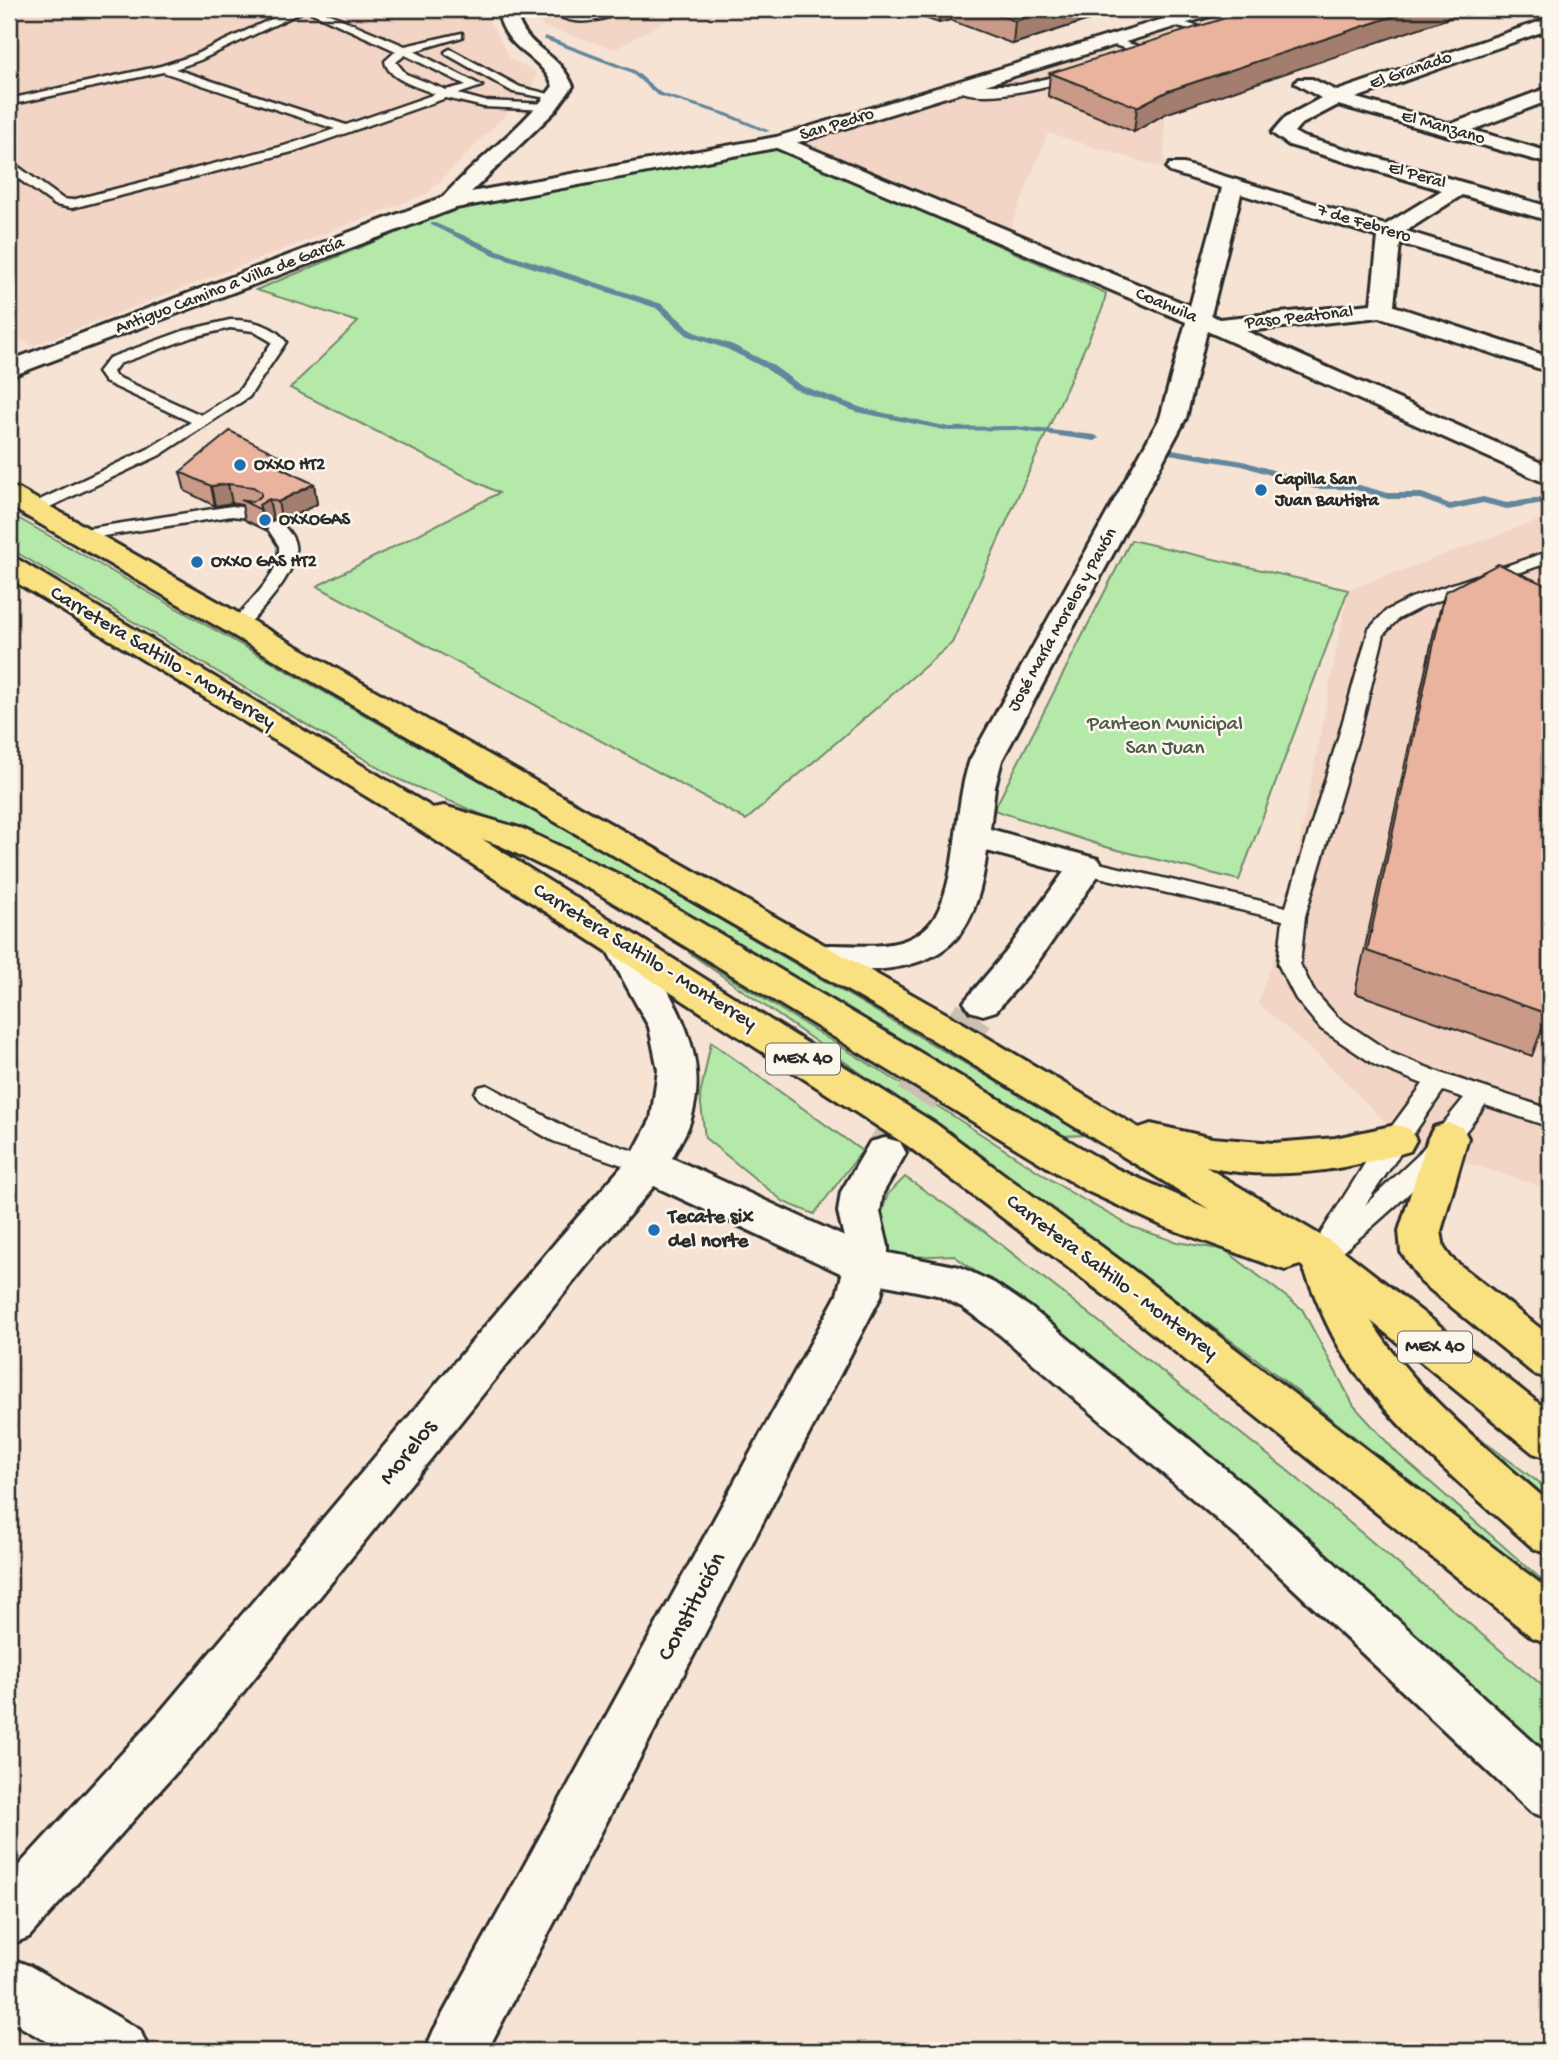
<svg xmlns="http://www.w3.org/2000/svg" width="1559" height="2060" font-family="'Gochi Hand',sans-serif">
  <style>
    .built { fill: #f2d5c4 }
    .green { fill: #b5e9aa; stroke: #708a6a; stroke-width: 2 }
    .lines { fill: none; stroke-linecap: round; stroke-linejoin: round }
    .stream { fill: #62869b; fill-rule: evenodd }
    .street-tunnel { stroke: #cdbeb2; stroke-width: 41; stroke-dasharray: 41 21; stroke-linecap: butt }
    .lane-casing { stroke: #2b2b2b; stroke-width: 5 }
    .street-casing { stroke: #2b2b2b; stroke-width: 6 }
    .secondary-casing { stroke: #2b2b2b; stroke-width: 6 }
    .primary-casing { stroke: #2b2b2b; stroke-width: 6 }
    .lane { fill: #fbf7ec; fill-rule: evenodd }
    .street { fill: #fbf7ec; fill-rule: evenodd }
    .secondary { fill: #fbf7ec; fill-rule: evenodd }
    .primary { fill: #f9e181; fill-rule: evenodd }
    .wall { fill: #c89a87; stroke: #2b2b2b; stroke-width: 2 }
    .shaded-wall { fill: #a37d6e; stroke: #2b2b2b; stroke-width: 2 }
    .building { fill: #e9b39d; stroke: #2b2b2b; stroke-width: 2 }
    .poi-dot { fill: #1f6fb2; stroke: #fbf7ec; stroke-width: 2.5 }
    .labels { text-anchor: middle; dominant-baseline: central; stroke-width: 5; stroke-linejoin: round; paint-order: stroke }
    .far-street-label { font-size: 18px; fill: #2b2b2b; stroke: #fbf7ec }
    .far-poi-label { font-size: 18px; font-weight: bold; fill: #2b2b2b; stroke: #fbf7ec; text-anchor: start }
    .shield { fill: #fbf7ec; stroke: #696865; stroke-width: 2 }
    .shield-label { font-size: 19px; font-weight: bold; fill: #2b2b2b }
    .street-label { font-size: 21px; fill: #2b2b2b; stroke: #fbf7ec }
    .park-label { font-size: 21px; fill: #4e5a4b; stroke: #fbf7ec }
    .poi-label { font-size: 21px; font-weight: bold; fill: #2b2b2b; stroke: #fbf7ec; text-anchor: start }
    .near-street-label { font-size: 24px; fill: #2b2b2b; stroke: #fbf7ec }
  </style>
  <rect width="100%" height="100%" fill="#f6e3d4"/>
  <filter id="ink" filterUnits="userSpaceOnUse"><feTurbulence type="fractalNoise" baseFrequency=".0143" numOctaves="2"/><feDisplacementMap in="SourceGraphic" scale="14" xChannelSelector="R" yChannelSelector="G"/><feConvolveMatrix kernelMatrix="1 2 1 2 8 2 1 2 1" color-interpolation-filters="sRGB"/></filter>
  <g filter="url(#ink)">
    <path class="built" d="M9,9H483L510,59L536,72L533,87L427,194L32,346L9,332Z
      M537,9H686L615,49L542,26Z
      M1229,9H1475L1165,114L1164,168L1048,133L1010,229L803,142Z
      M1550,516V1189L1408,1145L1333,1069L1258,1003L1283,929L1348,590Z"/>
    <path class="green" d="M772,149L783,150L1106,293L1103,307L952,643L746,820L317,586L499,493L290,388L358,322L256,290L469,203Z
      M9,513L586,841L1087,1135L1059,1136L574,854L398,779L9,548Z
      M1131,540L1348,590L1239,880L1106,847L994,810Z
      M688,952L947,1112L1070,1192L1132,1227L1177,1242L1225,1250L1302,1309L1354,1406L1397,1453L1550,1587V1592L1255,1358L939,1128Z
      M711,1042L862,1151L814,1214L784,1202L705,1138L700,1096Z
      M905,1177L984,1231L1287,1470L1550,1692V1765L1281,1519L1006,1294L953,1255L893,1258L878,1223L888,1194Z
      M1478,1437L1550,1491V1511Z"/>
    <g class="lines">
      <path class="stream" d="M465,9H472L476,11L473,13Z
        M545,36L634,70L661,93L727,113L770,131L765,132L723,115L657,95L630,72L543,39Z
        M431,223H435L500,251L662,304L694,332L733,345L771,364L800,385L862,408L949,427L1015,426L1095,435L1099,438L1095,441L1015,430L949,431L857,412L794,389L765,368L727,349L688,336L656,308L494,255L431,225Z
        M1172,449L1243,461L1316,483H1352L1388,493H1422L1450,504L1483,497L1507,503L1550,496V502L1507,509L1483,503L1450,510L1420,499H1388L1352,489H1315L1242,466L1169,454V450Z"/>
      <path class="street-tunnel" d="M885,1153L931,1074L983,1002"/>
      <defs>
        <path id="lane" d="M293,9H318L405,46L462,33V37L414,51L482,86L458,94L484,101L548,104L554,107L548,110L484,107L446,98L292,152L72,208L55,205L9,172V162L13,163L63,199L72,200L284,146L335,129L163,72L9,105V99L161,66L192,56ZM306,10L396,51L385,61C388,80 419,87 435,94L346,125L175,69L200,60ZM405,55L466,85L446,90L406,74L396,62Z
          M551,9C562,9 567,15 578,15C594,16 608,8 624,9C605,22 568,29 551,9Z
          M1172,19L1210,30L1211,32L1206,35L1168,24V20Z
          M1112,38L1150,50L1151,52L1146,55L1108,43V39Z
          M450,49L520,87L553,95L547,98L513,92L446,54L445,52Z
          M1077,71L1083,74L1081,76C1053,85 980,106 954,88L960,85H1020Z
          M230,320C251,320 274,324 286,342L249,397L160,455L39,512H27L25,509L27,506L148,449L191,422L105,382L98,372L109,358L183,331ZM230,328L253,331L272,342L239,391L201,415L115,376L113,372L119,364L193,337Z
          M232,506L256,509L264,514L256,519L232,516L78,540L70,535L78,530Z
          M274,521C282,523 286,528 291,535C310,563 262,608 244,630H232L229,626C246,603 281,577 279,546L266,526Z
          M1550,551V562L1423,606L1398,619L1384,634L1359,735L1305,916L1300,964L1313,990L1337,1017L1391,1053L1446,1075L1550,1109V1127L1485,1105C1442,1168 1387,1215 1329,1263L1320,1266L1311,1263L1307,1256L1319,1243L1321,1233L1367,1160L1423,1084L1375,1065L1321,1029L1296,999L1278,964L1283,920L1086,874L1079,872L1076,867L1079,862L1086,860L1286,907L1339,735L1369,629L1386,611L1411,598ZM1443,1091L1464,1098L1417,1156L1365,1205Z
          M487,1085L569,1129L657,1159L660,1165L657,1171L648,1174L553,1141L479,1099L475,1093L479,1087Z"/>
        <path id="street" d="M1550,18V29L1356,98L1451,124L1550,87V100L1472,130L1550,152V164L1338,105L1300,125L1294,132L1303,137L1550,207V221L1462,195L1406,231L1550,275V289L1400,243L1394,306L1550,357V372L1380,317L1246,331L1550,467V485L1207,331L1186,418L1002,760L995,787L990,829L1098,859L1104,867L1032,970L996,1011L983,1015L970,1011L964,1002L1006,952L1064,872L987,851C977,927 956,964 874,970C851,972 827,972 804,966L798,957L804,948C835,940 869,951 900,942C914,938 928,929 935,917C959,875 953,808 970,760L1160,418L1186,322L772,146L769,142L772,138H786L1190,306L1222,188L1170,172L1167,168L1170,164H1184L1385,225L1442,190L1289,145L1272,133L1286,117L1321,98L1295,83L1298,79H1312L1337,91ZM1241,194L1378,237L1371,304L1219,319L1211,315Z
          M885,1138L900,1142L906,1153L883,1193L880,1212L888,1246V1266L881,1296L487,2051H425L434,2030L837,1295L844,1266L846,1246L838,1212L841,1192L870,1142Z
          M9,1958L30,1966L140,2030L149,2051H63L9,2020Z"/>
        <path id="secondary" d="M497,9H515C525,53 556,47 573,86L555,111L471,192L776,137L1196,9H1223L1220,13L786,146L456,208L9,377V361L443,197C478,158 523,128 553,86C539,51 506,55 497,9Z
          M623,935L636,938C670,993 712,1052 691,1119C687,1133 678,1146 672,1158L873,1250L960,1267L994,1283L1031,1308L1281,1515L1550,1757V1819L1531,1812L1247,1545L999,1334L962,1307L937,1295L851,1278L654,1186L586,1266L198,1748L29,1937L9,1945V1876L160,1712L556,1242L632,1155L651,1119L658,1070L649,1027L605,947L610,938Z"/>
        <path id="primary" d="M9,487L19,489L961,1022L1139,1128L1151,1124L1212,1138L1274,1143L1335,1138L1396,1125L1410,1129L1416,1140L1410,1151C1345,1171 1274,1181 1206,1167L1335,1244L1550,1412V1459L1533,1453L1371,1321C1417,1394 1486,1447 1550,1503V1555L1533,1548C1467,1489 1396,1433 1346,1358C1327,1330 1316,1298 1303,1267L1300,1265L1285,1270L1270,1265L1163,1226L1085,1190L596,892L499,845L482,839L936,1124L1133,1270L1550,1591V1644L1532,1637L1103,1294L908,1146L387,809L9,578V557L19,560L433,808L444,806L523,829L622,876L1115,1168L1209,1209L933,1040L9,506Z
          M1448,1123L1462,1127L1468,1138L1441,1231L1444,1248L1451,1258L1550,1336V1379L1534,1374L1421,1282L1401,1252L1399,1231L1428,1138L1434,1127Z"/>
      </defs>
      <use href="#lane" class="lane-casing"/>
      <use href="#street" class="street-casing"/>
      <use href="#secondary" class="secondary-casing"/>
      <use href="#primary" class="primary-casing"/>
      <use href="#lane" class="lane"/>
      <use href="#street" class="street"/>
      <use href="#secondary" class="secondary"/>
      <use href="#primary" class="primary"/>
    </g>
    <path class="wall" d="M898,9H1123L1013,44L950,20L939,23Z
      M1050,73L1165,114L1134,132L1048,96Z
      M180,472H288L314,484L317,504L282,522L273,519L264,525L265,530L245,520L242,505L232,503L215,506L185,491Z
      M1445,592L1550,1007L1532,1056L1355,993L1434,631Z"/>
    <path class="shaded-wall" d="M940,9H950V20L939,23Z
      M1054,9H1123L1013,44L1015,21Z
      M1415,9H1476L1165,114L1134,132L1137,107L1168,91Z
      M286,459L290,479L274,465Z
      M228,484L232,503L215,506L211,486Z
      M314,484L317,504L282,522L278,502Z
      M269,499L273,519L264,525L259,505Z"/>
    <path class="building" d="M981,9H1054L1015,21Z
      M1254,9H1415L1168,91L1137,107L1050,73Z
      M230,431L286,459L274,465L314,484L278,502L269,499L259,505L261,510L241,500L252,502L261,496V492L253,487L228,484L211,486L180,472Z
      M1498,564L1550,587V1007L1548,1014L1367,951L1445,592Z"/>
  </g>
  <g class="poi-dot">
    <circle cx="240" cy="465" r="7"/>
    <circle cx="1261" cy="490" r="7"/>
    <circle cx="265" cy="520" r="7"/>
    <circle cx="197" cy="562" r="7"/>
    <circle cx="654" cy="1230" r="7"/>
  </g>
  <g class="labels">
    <g class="far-street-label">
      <text transform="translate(1411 71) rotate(-19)">El Granado</text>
      <text transform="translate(837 125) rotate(-17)">San Pedro</text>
      <text transform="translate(1443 128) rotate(16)">El Manzano</text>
      <text transform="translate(1417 176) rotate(16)">El Peral</text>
      <text transform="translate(1364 224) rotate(17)">7 de Febrero</text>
      <text transform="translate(230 286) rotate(-21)">Antiguo Camino a Villa de García</text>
      <text transform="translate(1166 306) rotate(23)">Coahuila</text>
      <text transform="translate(1299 318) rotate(-6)">Paso Peatonal</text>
      <text transform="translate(1063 620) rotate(-61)">José María Morelos y Pavón</text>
    </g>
    <g class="far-poi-label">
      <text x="254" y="465">OXXO HT2</text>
      <text x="1275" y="480">Capilla San<tspan x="1275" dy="21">Juan Bautista</tspan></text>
      <text x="279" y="520">OXXOGAS</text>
      <text x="211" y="562">OXXO GAS HT2</text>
    </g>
    <g class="shield">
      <rect x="766" y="1043.5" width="74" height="31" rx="5"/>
      <rect x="1398" y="1331.5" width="74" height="31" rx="5"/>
    </g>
    <g class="shield-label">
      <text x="803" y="1059">MEX 40</text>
      <text x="1435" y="1347">MEX 40</text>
    </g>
    <g class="street-label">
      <text transform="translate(162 659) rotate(31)">Carretera Saltillo - Monterrey</text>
      <text transform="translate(644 958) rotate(32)">Carretera Saltillo - Monterrey</text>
      <text transform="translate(1111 1278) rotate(37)">Carretera Saltillo - Monterrey</text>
    </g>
    <g class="park-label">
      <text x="1165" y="725">Panteon Municipal<tspan x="1165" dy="24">San Juan</tspan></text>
    </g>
    <g class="poi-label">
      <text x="668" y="1218">Tecate six<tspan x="668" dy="24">del norte</tspan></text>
    </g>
    <g class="near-street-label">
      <text transform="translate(409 1453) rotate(-51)">Morelos</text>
      <text transform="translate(693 1607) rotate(-62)">Constitución</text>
    </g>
  </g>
  <rect width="1559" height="2060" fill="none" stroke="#fbf7ec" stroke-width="35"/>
  <rect x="18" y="18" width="1524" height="2025" fill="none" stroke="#2b2b2b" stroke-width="2.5" filter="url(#ink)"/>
</svg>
